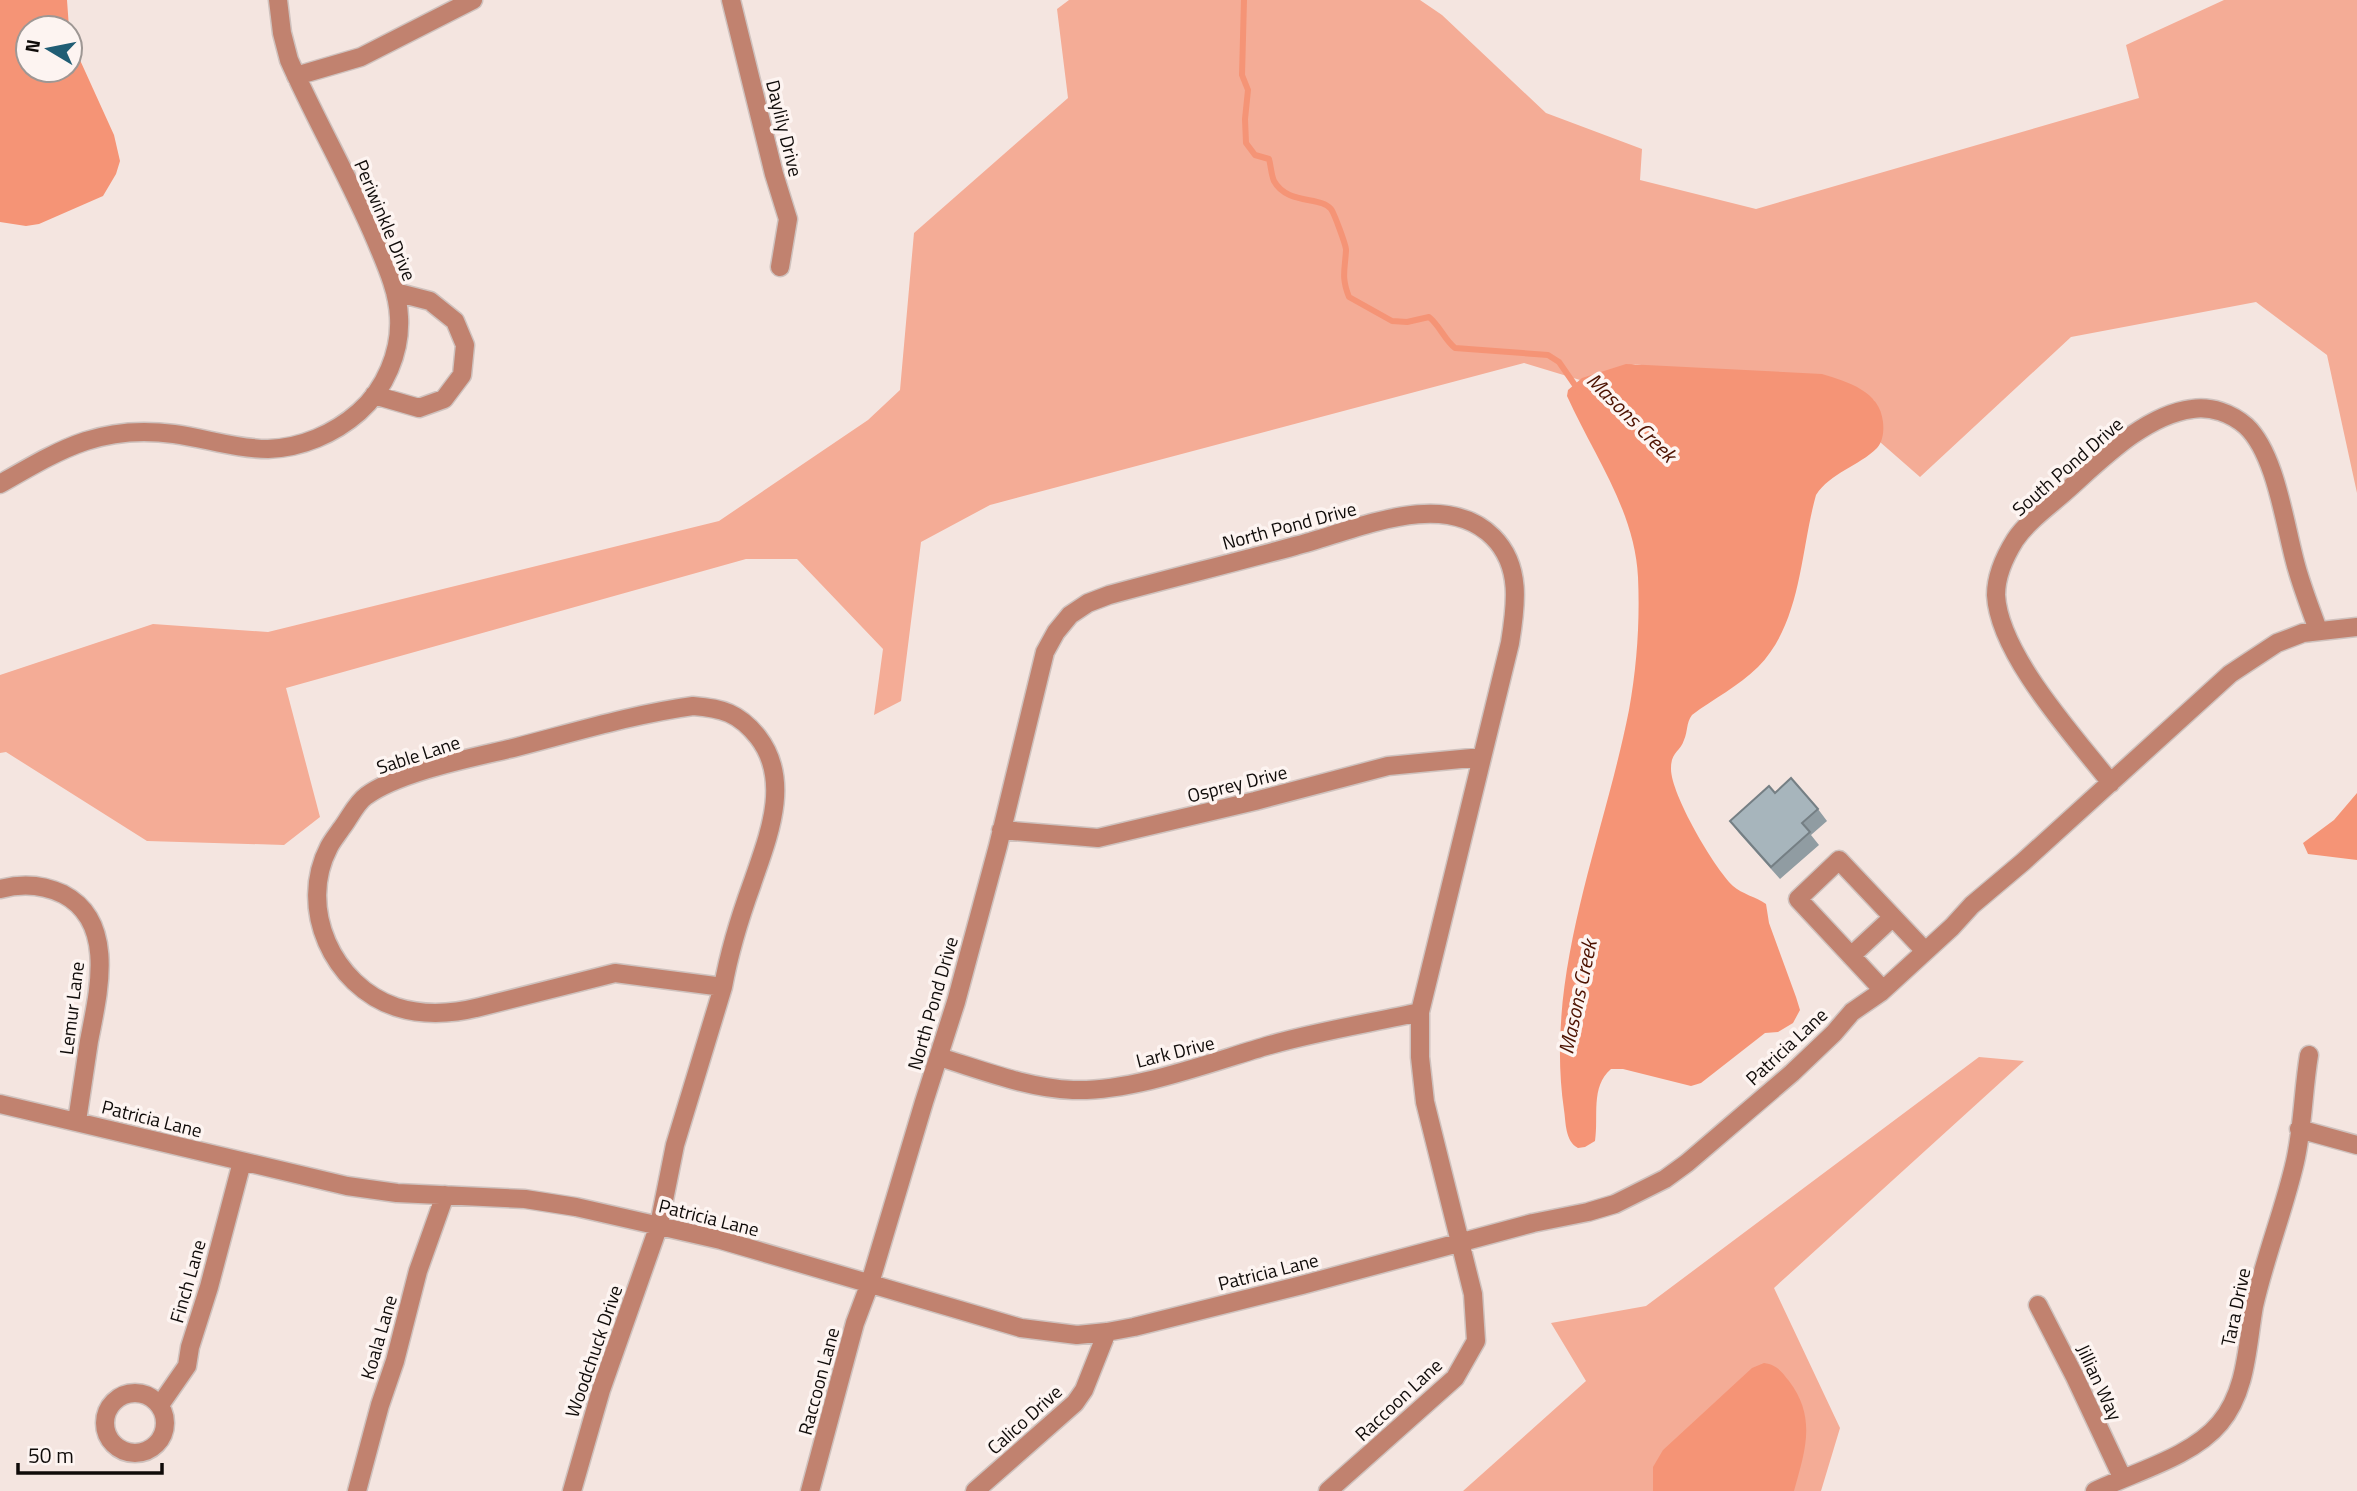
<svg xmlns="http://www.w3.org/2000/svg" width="2357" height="1491" font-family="'Titillium Web',sans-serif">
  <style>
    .green { fill: #f4ac96 }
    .water { fill: #f59476 }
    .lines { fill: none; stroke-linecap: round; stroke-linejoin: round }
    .stream { stroke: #f59476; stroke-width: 6 }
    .minor-casing { stroke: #cfc2be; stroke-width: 21 }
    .minor { stroke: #c1826f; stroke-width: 18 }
    .wall { fill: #909ca2 }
    .building { fill: #a7b5bc; stroke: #757f84; stroke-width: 2 }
    .labels { text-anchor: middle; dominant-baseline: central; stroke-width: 7; stroke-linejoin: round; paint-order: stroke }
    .street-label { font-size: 19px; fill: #0f0b09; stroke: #fdf4f1 }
    .water-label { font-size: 21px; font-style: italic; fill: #4d1200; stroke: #fdf4f1 }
  </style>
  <rect width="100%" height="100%" fill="#f4e5e0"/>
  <path class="green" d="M1069,0H1420L1442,15L1546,113L1642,149L1640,180L1756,209L2139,98L2126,45L2224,0H2357V493L2327,355L2256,302L2071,337L1920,477L1880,442L1874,400L1635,364L1580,380L1524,363L990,505L921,542L901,701L874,715L883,649L797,559H746L286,688L320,817L284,845L147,841L6,752L0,753V675L153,624L268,632L719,521L868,420L900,390L914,233L1068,98L1057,9Z
    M1979,1057L2024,1061L1774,1288L1840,1428L1821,1491H1463L1586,1381L1551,1323L1646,1306Z"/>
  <path class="water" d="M0,0H67L69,28H28V70H70V38L114,135L120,161L116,174L103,196L39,224L26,226L0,222Z
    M1626,364L1822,374C1848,382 1880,391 1883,422C1884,431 1883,441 1877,448C1859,466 1830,473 1816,495C1800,552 1802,622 1758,667C1739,686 1713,699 1692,715C1686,723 1688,731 1684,740C1680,752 1671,752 1671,768C1670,793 1714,868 1733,886C1742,894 1756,897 1766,904L1769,923L1796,997L1800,1010L1793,1023L1778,1032L1765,1033L1701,1083L1691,1086L1623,1069H1611C1590,1087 1599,1117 1595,1141L1585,1147L1578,1148C1565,1141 1566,1123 1564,1110C1544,973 1603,842 1629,710C1637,666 1640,621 1638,577C1635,511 1593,454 1567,396L1568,390L1582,378Z
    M2357,793V860L2308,854L2303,843L2334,820Z
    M1764,1363C1777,1365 1781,1371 1789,1381C1817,1418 1805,1451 1794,1491H1653V1467L1663,1450L1752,1368Z"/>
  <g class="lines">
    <path class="stream" d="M1244,0L1242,75L1248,90L1245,119L1246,143L1255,155L1269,159C1271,166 1271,174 1274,181C1287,205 1321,196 1331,209C1334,213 1346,245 1346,250C1345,270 1341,277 1349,297L1392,321L1407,322L1429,317C1440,326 1444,339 1455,348L1548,355L1559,362L1579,391"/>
    <defs>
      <path id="minor" d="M731,0L774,174L788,219L780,267
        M296,76L361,57L473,0
        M374,395L419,408L444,399L462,375L465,345L455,321L430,301L395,292
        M0,484C61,449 101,424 174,434C205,438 236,449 268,449C301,448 334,434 359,412C385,389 401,352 399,317C398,291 386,265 376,241C350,179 316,121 289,60L282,33L278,0
        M693,706C722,708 739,713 758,737C792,781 768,837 752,884C740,917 729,953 723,987L615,973L480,1007C452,1014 424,1016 396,1007C333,986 297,908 329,847C332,841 337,835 341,829C349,819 356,803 366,796C400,771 476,757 517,747C575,732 634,714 693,706Z
        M2111,783C2075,737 1999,655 1996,595C1996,576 2005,556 2015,540C2027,522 2048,507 2065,492C2099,462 2144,415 2192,409C2211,406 2231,413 2246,426C2277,455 2285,529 2297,569C2303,590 2311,610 2318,630
        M1001,830L1098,838L1255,801L1388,766L1482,757
        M0,889C22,883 42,884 63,894C117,922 98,994 89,1041C85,1068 81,1095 77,1121
        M1851,956L1893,917
        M1883,990L1798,899L1839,860L1925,951
        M939,1057C982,1070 1027,1088 1073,1090C1134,1092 1211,1062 1270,1045C1319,1031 1370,1023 1420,1012
        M0,1104L347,1186L397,1193L525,1199L576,1207L721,1240L1021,1328L1077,1335L1107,1332L1134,1327L1302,1285L1533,1223L1588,1212L1615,1204L1665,1179L1687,1163L1792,1073L1834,1033L1852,1012L1881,992L1952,927L1972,905L2023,862L2230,674L2277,643L2303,633L2357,627
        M2299,1129L2357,1145
        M2038,1305L2075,1377L2122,1477
        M105 1423a30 30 0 1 1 60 0a30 30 0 1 1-60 0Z
        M160,1405L187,1366L190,1347L209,1287L242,1162
        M357,1491L380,1405L395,1361L418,1271L445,1195
        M572,1491L601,1390L659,1225L675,1145L723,987
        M810,1491L855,1323L870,1283L924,1102L956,1002L998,846L1045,652L1056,632L1070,615L1088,603L1109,595C1171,578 1233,563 1295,546C1354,531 1443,487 1493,537C1522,566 1516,606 1510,643L1420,1012V1057L1425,1102L1473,1294L1476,1341L1455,1378L1328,1491
        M975,1491L1075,1403L1084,1390L1107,1332
        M2095,1491C2134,1472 2192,1457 2220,1423C2247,1391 2247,1345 2254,1306C2265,1257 2284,1210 2295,1162C2303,1127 2303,1091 2309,1055"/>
    </defs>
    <use href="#minor" class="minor-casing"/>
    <use href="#minor" class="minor"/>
  </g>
  <path class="wall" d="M1775,793L1818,809L1827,821L1811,835L1819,845L1780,879L1739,833L1730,821Z"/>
  <path class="building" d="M1791,778L1818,809L1802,823L1810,832L1771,867L1730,821L1769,786L1775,793Z"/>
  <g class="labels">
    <g class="street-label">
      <text transform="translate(785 128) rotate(76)">Daylily Drive</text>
      <text transform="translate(386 220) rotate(67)">Periwinkle Drive</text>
      <text transform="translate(2067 466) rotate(-41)">South Pond Drive</text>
      <text transform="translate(1289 525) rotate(-15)">North Pond Drive</text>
      <text transform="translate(418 754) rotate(-18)">Sable Lane</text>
      <text transform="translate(1237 783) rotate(-14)">Osprey Drive</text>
      <text transform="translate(932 1003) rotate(-74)">North Pond Drive</text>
      <text transform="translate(71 1008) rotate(-83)">Lemur Lane</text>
      <text transform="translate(1786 1046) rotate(-43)">Patricia Lane</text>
      <text transform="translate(1175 1051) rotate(-14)">Lark Drive</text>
      <text transform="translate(152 1118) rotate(14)">Patricia Lane</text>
      <text transform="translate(709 1217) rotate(14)">Patricia Lane</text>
      <text transform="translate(1268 1271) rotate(-14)">Patricia Lane</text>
      <text transform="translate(187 1281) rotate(-74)">Finch Lane</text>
      <text transform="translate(2235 1307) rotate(-78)">Tara Drive</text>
      <text transform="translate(378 1337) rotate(-74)">Koala Lane</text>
      <text transform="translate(593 1351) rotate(-71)">Woodchuck Drive</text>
      <text transform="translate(818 1381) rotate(-75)">Raccoon Lane</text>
      <text transform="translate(2100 1382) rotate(65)">Jillian Way</text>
      <text transform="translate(1398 1399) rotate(-43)">Raccoon Lane</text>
      <text transform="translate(1024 1419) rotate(-42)">Calico Drive</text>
    </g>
    <g class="water-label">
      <text transform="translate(1632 417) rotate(45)">Masons Creek</text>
      <text transform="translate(1577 997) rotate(-78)">Masons Creek</text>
    </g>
  </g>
  <g transform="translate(49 49) rotate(280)"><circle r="33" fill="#fdf4f1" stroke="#9e9794" stroke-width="2"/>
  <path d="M0-5L12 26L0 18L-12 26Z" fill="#205d74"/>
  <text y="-10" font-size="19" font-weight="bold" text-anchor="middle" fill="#0f0b09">N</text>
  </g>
  <path d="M18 1463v10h144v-10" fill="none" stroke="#0f0b09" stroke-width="3.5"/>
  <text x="28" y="1463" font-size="21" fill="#0f0b09" stroke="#fdf4f1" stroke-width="5" paint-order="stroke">50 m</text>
</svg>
